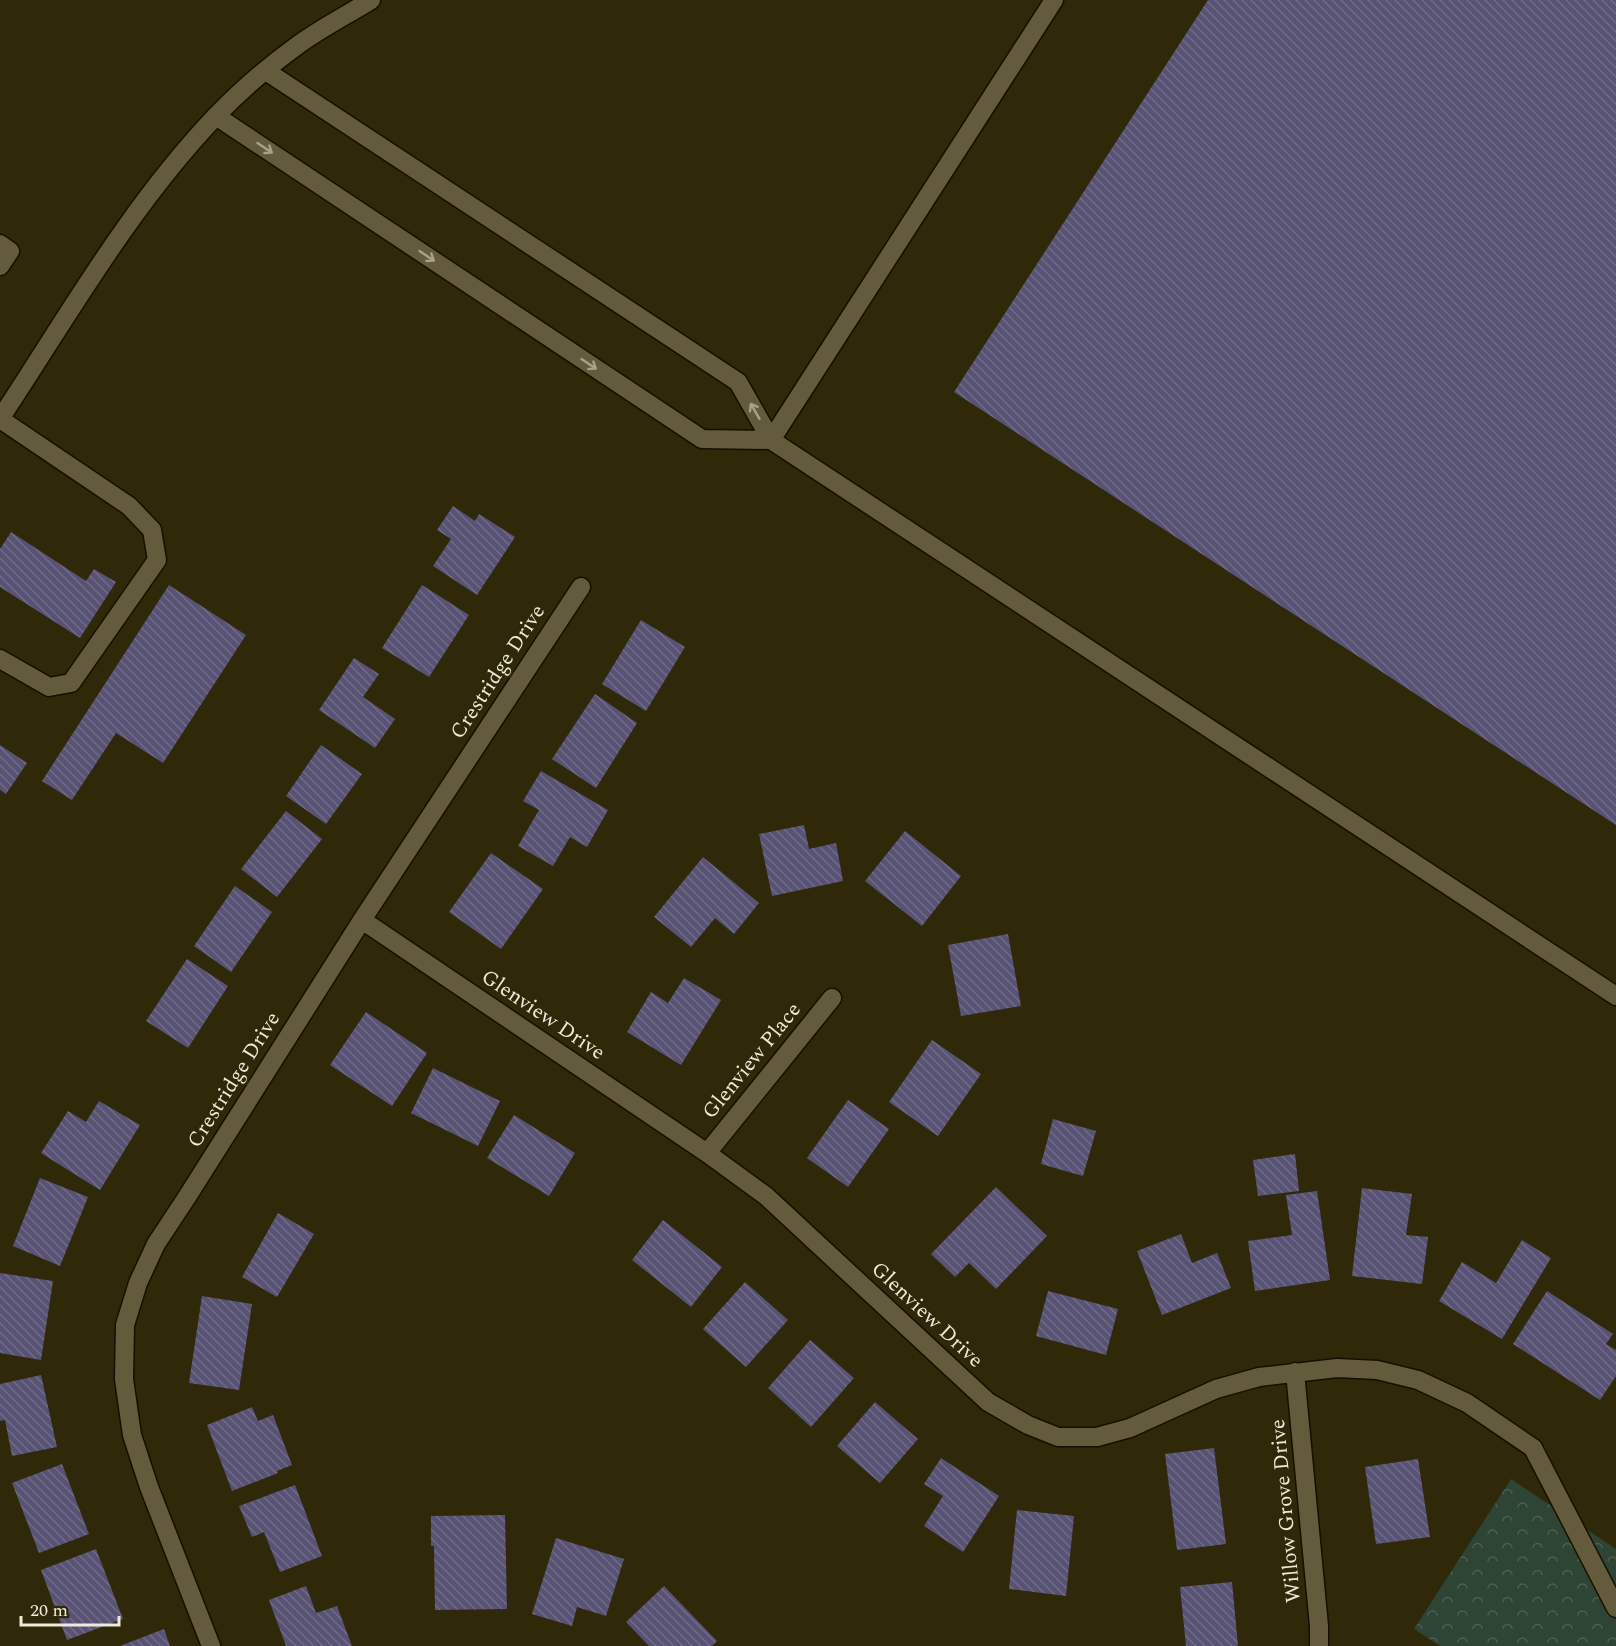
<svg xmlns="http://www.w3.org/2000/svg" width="1616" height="1646" font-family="Spectral,serif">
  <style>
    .park { fill: url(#park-crowns) }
    .building { fill: url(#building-back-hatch) }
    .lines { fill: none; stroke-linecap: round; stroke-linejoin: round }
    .lane-casing { stroke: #161000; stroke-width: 21 }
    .street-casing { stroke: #161000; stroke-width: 21 }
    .lane { stroke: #635b3c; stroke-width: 18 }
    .street { stroke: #635b3c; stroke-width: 18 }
    .oneway { stroke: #a8a28a }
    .labels { text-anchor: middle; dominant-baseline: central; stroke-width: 5; stroke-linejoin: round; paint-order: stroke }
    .street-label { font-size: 21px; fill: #eeead9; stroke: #2f2809 }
  </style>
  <defs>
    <pattern id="park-crowns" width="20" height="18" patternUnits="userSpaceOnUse" patternTransform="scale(1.5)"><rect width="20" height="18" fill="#2e4435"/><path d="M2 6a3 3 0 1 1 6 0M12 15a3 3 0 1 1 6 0" fill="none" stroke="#4d5f52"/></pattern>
    <pattern id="building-back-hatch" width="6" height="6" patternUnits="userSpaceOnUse" patternTransform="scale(1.5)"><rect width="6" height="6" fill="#585274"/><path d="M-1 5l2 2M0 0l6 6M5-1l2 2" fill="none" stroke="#706b87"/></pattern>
  </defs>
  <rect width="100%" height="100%" fill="#2f2809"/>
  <path class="park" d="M1511,1479L1616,1549V1646H1440L1414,1629Z"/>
  <path class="building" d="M1208,0H1616V825L954,392Z
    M453,506L475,521L479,514L515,537L477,595L433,566L451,539L437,530Z
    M11,532L86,581L94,569L116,582L80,638L0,587V549Z
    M169,585L246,635L163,763L116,733L72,800L42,781Z
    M422,585L469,615L429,677L382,648Z
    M641,620L685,647L646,711L602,684Z
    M354,658L379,674L363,697L395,719L375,748L319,710Z
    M595,694L637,723L596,788L552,759Z
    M0,745L27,763L6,794L0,790Z
    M321,745L362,774L326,824L286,796Z
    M541,771L608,810L587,847L570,837L553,866L518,846L539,810L523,801Z
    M286,811L322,839L277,897L241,869Z
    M804,825L809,849L836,843L843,881L772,896L759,834Z
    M905,831L961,876L922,926L865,881Z
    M491,853L543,889L501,949L449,912Z
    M703,857L759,903L734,934L715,918L691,947L654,917Z
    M235,886L272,912L231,972L194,946Z
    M1008,934L1021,1006L961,1016L948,945Z
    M187,959L228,986L188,1048L146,1021Z
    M684,978L721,1000L681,1065L627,1032L651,992L668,1003Z
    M366,1012L427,1053L392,1106L330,1065Z
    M932,1040L981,1074L938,1136L889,1102Z
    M433,1068L500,1101L478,1146L411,1113Z
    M848,1100L889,1129L848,1187L807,1158Z
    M99,1101L140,1125L100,1190L41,1153L68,1111L86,1122Z
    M514,1115L575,1153L549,1196L487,1158Z
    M1053,1119L1096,1131L1083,1176L1041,1164Z
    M1295,1154L1299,1191L1258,1196L1253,1160Z
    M40,1178L88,1197L60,1266L13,1246Z
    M996,1187L1047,1236L996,1289L969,1263L955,1277L931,1254Z
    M1362,1188L1412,1194L1406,1235L1428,1237L1422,1284L1352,1276Z
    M1317,1191L1330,1280L1255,1291L1248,1241L1292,1235L1286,1195Z
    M278,1213L314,1234L277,1297L242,1277Z
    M663,1220L722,1267L691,1307L632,1260Z
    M1181,1234L1192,1263L1217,1253L1231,1288L1162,1315L1137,1251Z
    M1522,1240L1551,1258L1502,1339L1439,1301L1462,1262L1496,1283Z
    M0,1273L53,1281L41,1360L0,1353Z
    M745,1282L788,1320L746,1367L703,1329Z
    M1048,1291L1118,1309L1106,1355L1036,1336Z
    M1547,1291L1613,1334L1606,1344L1616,1350V1376L1600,1400L1513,1344Z
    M202,1296L252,1304L239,1390L189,1383Z
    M810,1340L854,1378L811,1427L768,1388Z
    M41,1375L57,1447L12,1456L5,1420L0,1421V1384Z
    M875,1402L918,1439L880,1483L837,1446Z
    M252,1407L258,1421L273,1415L292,1465L277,1471L278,1473L232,1491L207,1425Z
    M1214,1448L1226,1544L1177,1550L1165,1454Z
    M941,1458L999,1496L963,1552L924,1526L943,1496L924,1484Z
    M1418,1459L1430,1537L1376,1544L1365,1467Z
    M62,1464L89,1534L39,1553L12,1483Z
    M295,1485L322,1556L280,1572L264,1532L252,1537L239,1506Z
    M1017,1510L1074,1516L1066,1596L1009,1589Z
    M505,1515L507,1609L435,1610L434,1546H431V1516Z
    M556,1538L624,1559L606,1616L577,1607L572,1626L532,1614Z
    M96,1549L123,1619L67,1640L41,1570Z
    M1232,1582L1238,1646H1186L1180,1587Z
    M306,1586L316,1613L337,1606L352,1646H286L269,1600Z
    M664,1586L717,1641L712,1646H649L626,1622Z
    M164,1629L170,1646H120Z"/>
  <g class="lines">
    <defs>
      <path id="lane" d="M1054,0L771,440L1616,996
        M216,116L702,439L771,440L738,382L266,71
        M0,244L10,251L0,266
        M0,659L49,687L71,683L157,560L152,530L129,506L0,419
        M1533,1448L1616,1608"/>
      <path id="street" d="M0,419C68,316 130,206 216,116C240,91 269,66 298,45C321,28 347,15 371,0
        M362,920L707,1153L766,1196L988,1402L1028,1425L1058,1437H1097L1130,1428L1216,1389L1259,1377L1337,1368L1377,1370L1418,1380L1467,1403L1533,1448
        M707,1153L832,998
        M1295,1372L1319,1626V1646
        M211,1646L149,1487L132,1435L124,1379L125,1325L138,1283L156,1244L187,1197L362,920L581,587"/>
    </defs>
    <use href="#lane" class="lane-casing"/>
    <use href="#street" class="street-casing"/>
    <use href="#lane" class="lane"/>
    <use href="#street" class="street"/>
  </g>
  <defs><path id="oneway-shaft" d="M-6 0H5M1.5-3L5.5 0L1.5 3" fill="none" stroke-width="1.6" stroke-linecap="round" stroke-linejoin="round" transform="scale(1.5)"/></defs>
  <g class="oneway">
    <use href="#oneway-shaft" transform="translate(265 148) rotate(34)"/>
    <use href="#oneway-shaft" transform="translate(427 256) rotate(34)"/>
    <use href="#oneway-shaft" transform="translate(589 364) rotate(34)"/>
    <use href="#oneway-shaft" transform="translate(755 411) rotate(-120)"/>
  </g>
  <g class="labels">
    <g class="street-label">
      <text transform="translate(498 672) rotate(-57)">Crestridge Drive</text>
      <text transform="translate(543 1015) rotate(34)">Glenview Drive</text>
      <text transform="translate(752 1061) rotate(-51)">Glenview Place</text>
      <text transform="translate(234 1080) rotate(-58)">Crestridge Drive</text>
      <text transform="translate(927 1315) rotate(43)">Glenview Drive</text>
      <text transform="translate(1286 1511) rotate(-95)">Willow Grove Drive</text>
    </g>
  </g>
  <path d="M21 1616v9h98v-9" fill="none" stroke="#eeead9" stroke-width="3"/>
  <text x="30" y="1616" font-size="18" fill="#eeead9" stroke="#2f2809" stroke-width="4.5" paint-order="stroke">20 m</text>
</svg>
